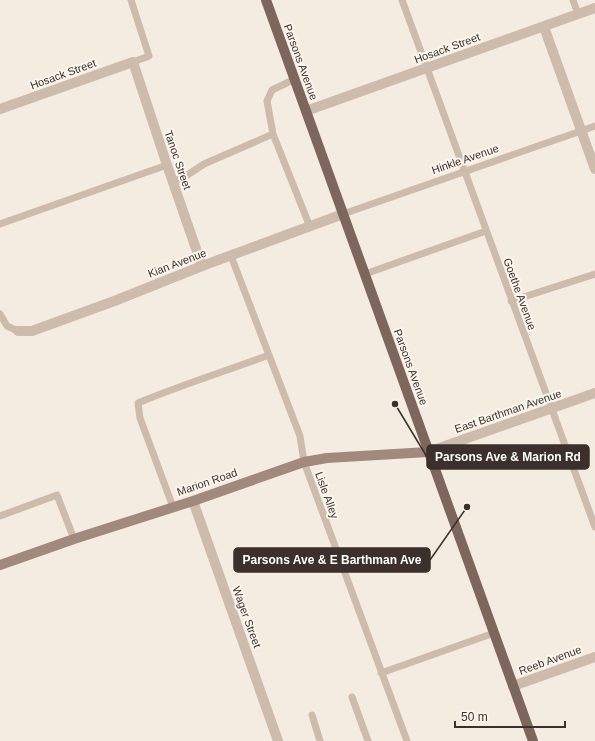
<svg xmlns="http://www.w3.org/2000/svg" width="595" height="741" font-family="Arial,sans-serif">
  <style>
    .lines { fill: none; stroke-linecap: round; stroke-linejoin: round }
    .lane { stroke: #cdbbac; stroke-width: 7 }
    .street { stroke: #cdbbac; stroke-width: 10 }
    .secondary { stroke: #a18a7d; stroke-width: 10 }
    .primary { stroke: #7d675c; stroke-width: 10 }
    .labels { text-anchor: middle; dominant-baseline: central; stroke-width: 4; stroke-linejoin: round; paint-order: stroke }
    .street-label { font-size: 11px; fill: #3b302b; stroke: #fbf5ee }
    .leader { fill: none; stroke: #3b302b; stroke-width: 1.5 }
    .callout-dot { fill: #3b302b; stroke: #fbf5ee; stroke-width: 1.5 }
    .callout { fill: #3b302b; stroke: #3b302b; stroke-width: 1.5 }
    .callout-label { font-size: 12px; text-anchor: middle; font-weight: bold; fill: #fff }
  </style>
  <rect width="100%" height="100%" fill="#f4ebe1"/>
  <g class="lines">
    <path class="lane" d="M131,0L149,56L133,62
      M402,0L595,527
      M573,0L578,14
      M273,134L267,101L272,90L295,79
      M173,182L186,176L204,164L273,134L310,227
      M343,214L595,126
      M0,224L167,165
      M231,256L300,436L304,462L407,741
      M365,274L486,231
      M511,301L595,274
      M0,314L7,326L18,331
      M173,507L140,418L138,403C181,385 226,371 269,355
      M0,516L57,495L74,539
      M381,673L494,633
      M352,697L368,741
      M312,715L320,741"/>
    <path class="street" d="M544,27L595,169
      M0,109L133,62L167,165L202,266
      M306,111L595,8
      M18,331H32L117,300L202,266L343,214
      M428,452L595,393
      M193,501L278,741
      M513,686L595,657"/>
    <path class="secondary" d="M0,565L74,539L193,501L304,462L327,458L428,452"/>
    <path class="primary" d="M266,0L533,741"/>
  </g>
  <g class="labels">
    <g class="street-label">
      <text transform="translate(447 48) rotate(-20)">Hosack Street</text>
      <text transform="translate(301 62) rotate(70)">Parsons Avenue</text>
      <text transform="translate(63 74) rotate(-20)">Hosack Street</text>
      <text transform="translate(465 159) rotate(-19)">Hinkle Avenue</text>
      <text transform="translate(178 160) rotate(71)">Tanoc Street</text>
      <text transform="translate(177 263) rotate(-21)">Kian Avenue</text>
      <text transform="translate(520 294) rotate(70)">Goethe Avenue</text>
      <text transform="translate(411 367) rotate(70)">Parsons Avenue</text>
      <text transform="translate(508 411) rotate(-19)">East Barthman Avenue</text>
      <text transform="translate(207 482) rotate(-19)">Marion Road</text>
      <text transform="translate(327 495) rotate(70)">Lisle Alley</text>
      <text transform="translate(247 617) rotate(70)">Wager Street</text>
      <text transform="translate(550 660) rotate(-20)">Reeb Avenue</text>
    </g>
  </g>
  <path class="leader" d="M395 404L427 457M467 507L430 560"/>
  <g class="callout-dot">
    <circle cx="395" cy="404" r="4"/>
    <circle cx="467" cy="507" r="4"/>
  </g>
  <g class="callout">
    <rect x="427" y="445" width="162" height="24" rx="4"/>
    <rect x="234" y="548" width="196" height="24" rx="4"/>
  </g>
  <g class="callout-label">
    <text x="508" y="461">Parsons Ave &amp; Marion Rd</text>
    <text x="332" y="564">Parsons Ave &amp; E Barthman Ave</text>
  </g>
  <path d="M455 721v6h110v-6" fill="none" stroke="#3b302b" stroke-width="2"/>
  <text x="461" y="721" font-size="12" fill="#3b302b" stroke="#fbf5ee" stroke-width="3" paint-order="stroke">50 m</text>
</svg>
